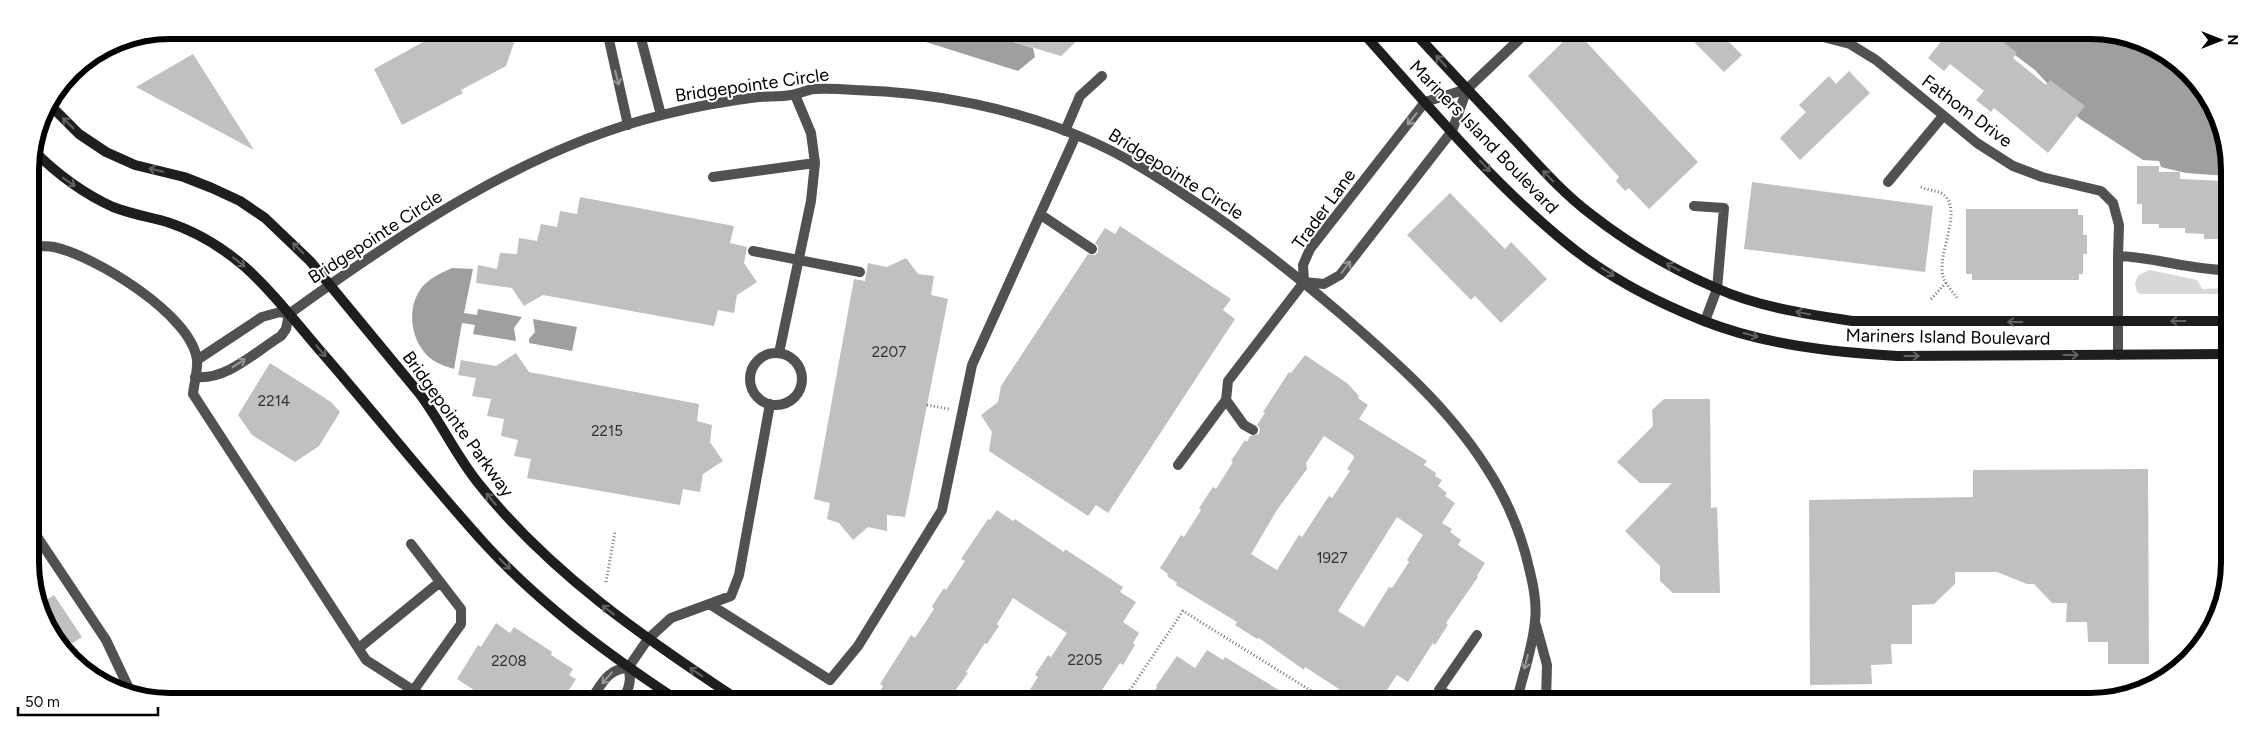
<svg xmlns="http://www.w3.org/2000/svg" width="2260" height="732" font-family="Figtree,sans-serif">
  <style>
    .green { fill: #d8d8d8 }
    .water { fill: #9f9f9f }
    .building { fill: #c0c0c0; fill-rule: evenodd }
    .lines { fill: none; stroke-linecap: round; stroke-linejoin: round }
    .path { stroke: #737373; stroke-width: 3; stroke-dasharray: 1 2.5; stroke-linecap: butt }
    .lane { stroke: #515151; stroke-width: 10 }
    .street { stroke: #515151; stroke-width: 10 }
    .secondary { stroke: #1e1e1e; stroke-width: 10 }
    .oneway { stroke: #626262 }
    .oneway2 { stroke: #979797 }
    .labels { text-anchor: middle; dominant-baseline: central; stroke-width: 4; stroke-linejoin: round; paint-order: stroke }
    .number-label { font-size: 15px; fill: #303030 }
    .street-label { font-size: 18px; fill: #000; stroke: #fff }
    .rim { fill: none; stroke: #000; stroke-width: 6 }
  </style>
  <rect width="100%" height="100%" fill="#fff"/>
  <path class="green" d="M2150,270L2197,280L2202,289L2227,288V294H2141L2137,292L2135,284L2138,275Z"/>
  <path class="water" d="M894,32H981L1033,48L1035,57L1018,71Z
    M1987,34L2127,35L2195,77L2227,143V176L2186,173L2161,167L2159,161L2143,160L2080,119L2035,70Z
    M452,268L473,269L464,313L477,315L478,309L522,317L514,328L516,341L473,334L475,325L462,323L454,369C448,367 441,365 436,362C412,348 405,312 420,290C427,279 441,273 452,268Z
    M533,319L577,327L572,351L529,343V339L535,332Z"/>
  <path class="building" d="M438,31H518L506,66L461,90L463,93L402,125L374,69L436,35Z
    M995,32H1086L1061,56L994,36Z
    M1572,33H1578L1698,162L1649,209L1629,188L1625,191L1616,181L1619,177L1528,76Z
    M1686,34H1721L1742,55L1724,72Z
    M1947,34L1995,35L2017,53L2013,58L2046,85L2050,80L2085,106L2048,153L1994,108L1991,112L1976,100L1984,91L1950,64L1944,71L1928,58Z
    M193,54L254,150L136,87Z
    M1849,71L1870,93L1800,160L1780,138L1806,112L1799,105L1829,76L1836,84Z
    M2137,166H2159V172H2180V179L2224,181V239H2204V234L2185,233V228H2159V224H2142V204H2137Z
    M1752,182L1933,206L1925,272L1744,249Z
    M1450,193L1505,249L1511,242L1547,279L1501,323L1475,296L1471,300L1407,235Z
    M580,197L734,226L730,243L747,247L744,263L757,282L737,295L734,313L718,310L714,326L543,295L524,306L512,288L476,283L478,265L497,269L500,253L517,254L519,238L537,241L541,224L557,227L560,211L577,214Z
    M1966,209H2078V215H2083V235H2087V254H2083V274H2079V280H1972V274H1966Z
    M1120,226L1231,299L1223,310L1235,319L1108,513L1096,505L1088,516L989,451L992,432L981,415L998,402L1001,386L1088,254L1095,255L1098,252V246L1095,243L1105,228L1115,234Z
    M906,258L918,274L934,276L931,295L948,299L905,517L887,515V531L868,527L853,540L839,523L827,519L830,503L814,499L854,279L865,281L868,263L887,267Z
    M516,353L529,372L699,404L697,421L712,425L710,442L723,461L703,474L700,492L683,489L680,505L527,478L531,459L514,456L518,440L501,436L504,419L487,416L491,399L472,396L476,378L458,375L461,360L496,366Z
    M1305,355L1347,383L1359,396L1358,398L1368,405L1359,419L1427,461L1424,465L1436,473L1435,476L1442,480L1438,486L1447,493L1445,496L1455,503L1442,523L1452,529L1450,532L1461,540L1458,545L1485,563L1477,576L1478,577L1446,623L1448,625L1435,645L1433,643L1408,682L1397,675L1380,700H1350L1337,692L1339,689L1305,667L1304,670L1259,638L1257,639L1235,625L1237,622L1176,585L1177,583L1167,576L1168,574L1160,568L1181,535L1184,537L1201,510L1199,508L1213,487L1216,489L1233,462L1231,461L1245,440L1247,442L1250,436L1259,434L1260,429L1257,425L1265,413L1263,412L1289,372L1291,373ZM1324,436L1353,455L1354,458L1347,469L1350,471L1332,498L1329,496L1302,537L1299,535L1277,570L1251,554L1277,510L1307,469L1306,463ZM1397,517L1423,535L1407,560L1409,562L1392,588L1389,587L1364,627L1338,611Z
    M270,363L331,402L340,412L319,446L295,462L252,435L238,415Z
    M1664,399H1710L1711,508L1717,507L1720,593H1673L1660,581V566L1625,531L1672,483H1640L1617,462L1653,426L1652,410Z
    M2148,469L2149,664H2108V642H2088L2087,622H2066L2067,603H2052L2034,584H2027L1997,572H1955V584L1934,604L1912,605V644H1891L1892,664L1871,665L1872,684L1810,685L1809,500L1973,497V470Z
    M997,510L1013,521L1015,519L1064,552L1065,549L1123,587L1120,592L1136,602L1123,622L1139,633L1133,643L1135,645L1123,665L1120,663L1096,699H1024L1038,677L1035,675L1048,655L1051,657L1067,633L1013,598L997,624L999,626L987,644L985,643L966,672L968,673L949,699H945L935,692L930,699L920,693L916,699H875L883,686L880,684L911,635L915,638L934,609L932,607L934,603L944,588L946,590L965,561L961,559L988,519L990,520Z
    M54,595L82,637L62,650L40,604Z
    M496,623L510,633L514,627L552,652L551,655L573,669L569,675L576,679L564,698H486L457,679L478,645L481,647Z
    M1207,650L1223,660L1225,657L1295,700H1149L1157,687L1156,686L1177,656L1195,668Z"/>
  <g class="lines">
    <path class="path" d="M1921,187C1929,191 1940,190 1946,197C1961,215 1937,254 1943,276C1945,284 1953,292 1958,299
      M1931,299L1947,282
      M927,405L949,409
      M606,582L615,532
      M1124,699L1183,611L1326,700"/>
    <path class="lane" d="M1065,131L1080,96L1102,76
      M713,177L815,163
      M1694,206L1724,208L1717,289L1705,321
      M1041,215L1092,249
      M31,246C38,246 47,246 54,247C95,256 192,315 197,360C198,370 194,384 193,394L366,660L425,698
      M753,251L860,272
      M779,353L811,201L815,163L811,133L795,95
      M750 379a26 26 0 1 1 52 0a26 26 0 1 1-52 0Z
      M195,377C226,381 255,352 281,336L286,329L289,314L280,312L262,317L197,360
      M1253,430L1244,425L1226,400L1228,381L1304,282
      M1178,465L1226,400
      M32,529L106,640L133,697
      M411,544L461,609V624L413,691
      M711,605L830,680L858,646L942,510L972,365L1076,135
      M359,648L440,582
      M628,668L648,639L671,618L731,596L739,575L770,404
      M592,698C602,683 608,669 628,668
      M623,698C630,688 632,679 628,668
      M1459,700L1439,690L1477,635"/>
    <path class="street" d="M607,31L628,125
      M639,31L661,115
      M1812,34L1850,44L1876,60L1977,143L2013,166L2042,177L2101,191L2113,203L2119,225L2118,256C2155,257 2190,270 2227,270
      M1888,182L1943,116
      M1304,282L1303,265L1310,249L1425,102L1467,89L1526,33
      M1304,282L1324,284L1340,275L1452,131L1467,89
      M289,314C401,233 527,148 662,115C693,107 726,101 758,97C769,96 780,97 791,95C799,94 806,90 814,89C828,88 842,89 855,90C933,92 1014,108 1086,139C1124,155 1158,177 1192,200C1245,235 1292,272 1341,314C1394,360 1448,407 1486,467C1507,499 1522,535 1530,572C1534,588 1537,605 1535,621C1533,647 1523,674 1517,700
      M2118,355V256
      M1536,625L1547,665L1546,700"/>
    <path class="secondary" d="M1363,33C1427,104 1491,182 1566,243C1606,276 1656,302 1704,321C1765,345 1832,352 1897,356L2226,354
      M1415,33C1448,69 1482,105 1516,141C1540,167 1564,194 1592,215C1629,244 1672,269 1716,288C1758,307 1806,314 1852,321H2227
      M49,104L79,134L106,152L135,165L184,177L212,188L240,201L265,218L310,261L419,393C441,422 456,456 479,484C550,573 643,637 737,699
      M33,150C57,174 82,193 113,207C131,214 149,217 167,222C195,231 223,248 245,267C272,291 294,320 317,347C374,412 427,480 485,544C540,604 606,653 674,698"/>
  </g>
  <defs><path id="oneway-shaft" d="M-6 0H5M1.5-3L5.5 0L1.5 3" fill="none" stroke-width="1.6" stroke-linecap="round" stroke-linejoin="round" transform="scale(1.25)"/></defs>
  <g class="oneway">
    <use href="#oneway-shaft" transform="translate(1441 61) rotate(-133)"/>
    <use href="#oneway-shaft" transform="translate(68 123) rotate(-136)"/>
    <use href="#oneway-shaft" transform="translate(1485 166) rotate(47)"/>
    <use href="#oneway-shaft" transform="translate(156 170) rotate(-167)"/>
    <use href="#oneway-shaft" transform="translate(1548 176) rotate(-133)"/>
    <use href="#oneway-shaft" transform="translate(69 182) rotate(35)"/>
    <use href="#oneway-shaft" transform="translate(298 248) rotate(-135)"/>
    <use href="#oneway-shaft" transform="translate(239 262) rotate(38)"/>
    <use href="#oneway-shaft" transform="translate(1673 267) rotate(-152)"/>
    <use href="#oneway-shaft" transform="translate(1608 272) rotate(33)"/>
    <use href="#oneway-shaft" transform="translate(1803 313) rotate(-169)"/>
    <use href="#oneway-shaft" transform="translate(2178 321) rotate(180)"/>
    <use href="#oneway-shaft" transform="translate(2015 322) rotate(180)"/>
    <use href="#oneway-shaft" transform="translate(1751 335) rotate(15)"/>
    <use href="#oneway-shaft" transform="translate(321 351) rotate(49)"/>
    <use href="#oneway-shaft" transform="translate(2071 355)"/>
    <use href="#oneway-shaft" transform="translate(1912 356)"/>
    <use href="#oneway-shaft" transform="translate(491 499) rotate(-130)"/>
    <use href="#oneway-shaft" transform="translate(505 564) rotate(45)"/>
    <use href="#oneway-shaft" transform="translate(608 610) rotate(-142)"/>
    <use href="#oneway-shaft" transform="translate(696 672) rotate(-147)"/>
  </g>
  <g class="oneway2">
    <use href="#oneway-shaft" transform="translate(617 78) rotate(76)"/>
    <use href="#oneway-shaft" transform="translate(1412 119) rotate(128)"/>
    <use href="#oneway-shaft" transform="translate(1346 267) rotate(-53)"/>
    <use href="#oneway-shaft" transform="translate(239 363) rotate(-33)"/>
    <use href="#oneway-shaft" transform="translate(1526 662) rotate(104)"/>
    <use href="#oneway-shaft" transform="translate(607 678) rotate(131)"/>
  </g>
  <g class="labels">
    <g class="number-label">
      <text x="889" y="352">2207</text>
      <text x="274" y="401">2214</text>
      <text x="607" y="431">2215</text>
      <text x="1332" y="558">1927</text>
      <text x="1085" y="660">2205</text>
      <text x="509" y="661">2208</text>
    </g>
    <g class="street-label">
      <text transform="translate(752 85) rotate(-8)">Bridgepointe Circle</text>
      <text transform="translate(1967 111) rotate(37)">Fathom Drive</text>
      <text transform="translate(1484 137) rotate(46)">Mariners Island Boulevard</text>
      <text transform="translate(1176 174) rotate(32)">Bridgepointe Circle</text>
      <text transform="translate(1324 209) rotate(-54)">Trader Lane</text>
      <text transform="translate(375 237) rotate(-33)">Bridgepointe Circle</text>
      <text transform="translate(1948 337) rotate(1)">Mariners Island Boulevard</text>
      <text transform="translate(458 424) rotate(54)">Bridgepointe Parkway</text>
    </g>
  </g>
  <path d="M0 0H2260V732H0ZM170 39H2090A131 131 0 0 1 2221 170V562A131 131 0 0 1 2090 693H170A131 131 0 0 1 39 562V170A131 131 0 0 1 170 39Z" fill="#fff" fill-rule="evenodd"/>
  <path class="rim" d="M170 39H2090A131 131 0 0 1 2221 170V562A131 131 0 0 1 2090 693H170A131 131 0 0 1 39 562V170A131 131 0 0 1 170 39Z"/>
  <g transform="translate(2220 40) rotate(90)" stroke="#ffffff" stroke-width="4" paint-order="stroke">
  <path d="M0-4L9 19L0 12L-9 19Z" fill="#000000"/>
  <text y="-8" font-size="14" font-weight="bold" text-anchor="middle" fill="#000000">N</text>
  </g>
  <path d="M18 707v8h140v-8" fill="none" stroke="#000000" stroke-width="2.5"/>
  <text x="25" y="707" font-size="15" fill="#000000" stroke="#ffffff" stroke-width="4" paint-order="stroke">50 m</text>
</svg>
